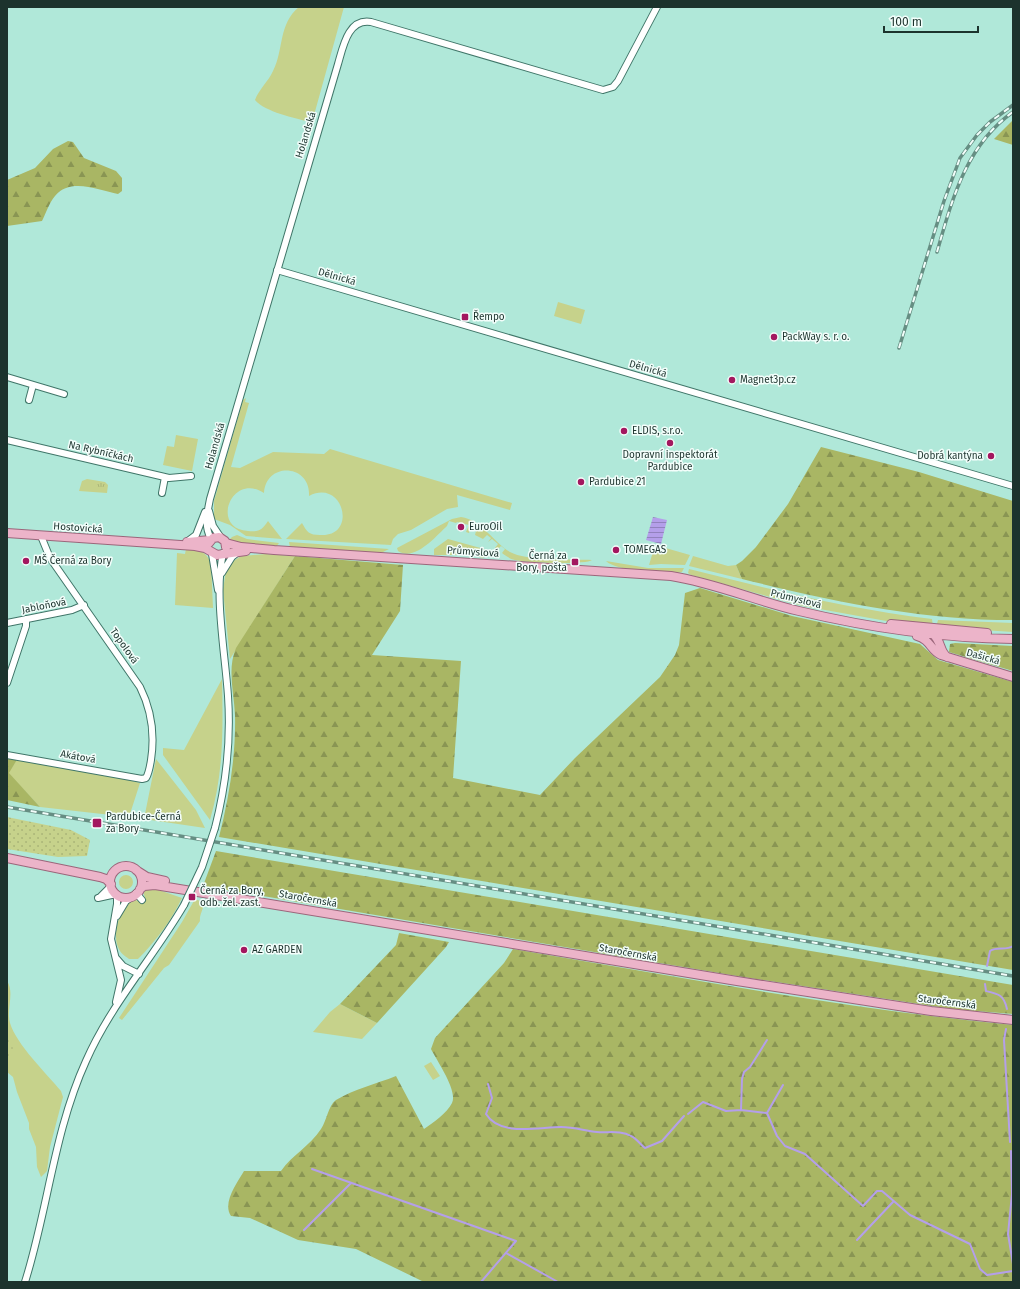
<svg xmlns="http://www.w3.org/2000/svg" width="1020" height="1289" font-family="'Fira Sans',sans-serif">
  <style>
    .grass { fill: #c6d28b }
    .forest { fill: url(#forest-firs) }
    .wetland { fill: url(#wetland-marsh) }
    .park { fill: url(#park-tufts) }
    .garden { fill: url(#garden-dots) }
    .water { fill: url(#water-rules) }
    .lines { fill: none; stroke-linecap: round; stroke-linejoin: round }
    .stream { stroke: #b49fea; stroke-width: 2 }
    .minor-casing { stroke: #407669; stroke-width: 8 }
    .major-casing { stroke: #9b667b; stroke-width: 10 }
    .minor { stroke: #fff; stroke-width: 6 }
    .major { stroke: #ecb4c9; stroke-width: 8 }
    .rail-casing { stroke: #668e83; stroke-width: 3.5 }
    .rail { stroke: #f3fefb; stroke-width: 2; stroke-dasharray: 6; stroke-linecap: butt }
    .minor-bridge-casing { stroke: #407669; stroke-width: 8; stroke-linecap: butt }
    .minor-bridge { stroke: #fff; stroke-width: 6 }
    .poi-dot { fill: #a3175f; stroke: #f3fefb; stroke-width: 1.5 }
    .labels { text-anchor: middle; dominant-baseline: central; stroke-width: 3; stroke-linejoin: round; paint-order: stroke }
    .street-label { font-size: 10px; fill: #1c332d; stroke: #f3fefb }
    .poi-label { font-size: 10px; fill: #1c332d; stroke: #f3fefb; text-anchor: start }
  </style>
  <defs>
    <pattern id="forest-firs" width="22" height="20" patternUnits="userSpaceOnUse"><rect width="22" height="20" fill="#a9b664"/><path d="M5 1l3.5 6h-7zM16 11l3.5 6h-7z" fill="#899553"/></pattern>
    <pattern id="wetland-marsh" width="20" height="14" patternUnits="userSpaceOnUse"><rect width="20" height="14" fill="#c6d28b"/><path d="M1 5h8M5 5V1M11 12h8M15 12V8" fill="none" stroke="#aab578"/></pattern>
    <pattern id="park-tufts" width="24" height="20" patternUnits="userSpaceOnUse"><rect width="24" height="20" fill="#c6d28b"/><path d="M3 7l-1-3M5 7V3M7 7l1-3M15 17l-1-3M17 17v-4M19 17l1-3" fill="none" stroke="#aab578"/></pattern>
    <pattern id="garden-dots" width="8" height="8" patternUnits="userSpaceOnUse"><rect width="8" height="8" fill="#c6d28b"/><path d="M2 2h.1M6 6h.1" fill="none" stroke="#aab578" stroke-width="1.8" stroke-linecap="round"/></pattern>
    <pattern id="water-rules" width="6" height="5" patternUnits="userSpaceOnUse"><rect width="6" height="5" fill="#b49fea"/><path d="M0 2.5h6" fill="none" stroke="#9282be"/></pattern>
  </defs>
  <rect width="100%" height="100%" fill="#b0e8d9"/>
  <path class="grass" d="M299,7H344L311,126L310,122C295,118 265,112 255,100C259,89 268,82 273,71C284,50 278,24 299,7Z
    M558,302L585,310L581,324L554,316Z
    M246,398L245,402L249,403L231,467L240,468L273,452L324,454L330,449L512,503L510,510L457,495L458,507L447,509L411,530L398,534L393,539L391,545L286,539L302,523C307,532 309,535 320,535C358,538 344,478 309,496C311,464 266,461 264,493C231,472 210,529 248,531C259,532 262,530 268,521L282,539L246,536L230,525L214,519V501L243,400Z
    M176,435L198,439L192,471L163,465L167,446L174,447Z
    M461,517C482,520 493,542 510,552C526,561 572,559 592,560C586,565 526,563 515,560C510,559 506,556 502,553L505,549L501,546L497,550L495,548L498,544L492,539L488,542L491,538L487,535L483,539L475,535L476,531L470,529L469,533L466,532L469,525L457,522L456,523L449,521L447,526C436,536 415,562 398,551L397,548L452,519Z
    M237,535L247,539L279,543L276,547L237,544L229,540L232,537Z
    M448,539L484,549L485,555L483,558L472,555H434V549Z
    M289,542L389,549L381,553L290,548Z
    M655,545L690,555L685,565L661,564L649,565Z
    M186,549C198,549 206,551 211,563L213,608L175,605L177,553L185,554Z
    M266,554L295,556L230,659L223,590L226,570L232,562L241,556Z
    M693,556L728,566L736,565L742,579L689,566Z
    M606,561L648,568H684L682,572L677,573C661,571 617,572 606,561Z
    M689,569C769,589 849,609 932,619L933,627L903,624L803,606L691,575L688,573Z
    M938,620L1013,623V632L936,627Z
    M222,679C223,728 224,772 210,820L163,755V748L184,750Z
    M18,758L108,775L140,783L129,817L40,807L8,773Z
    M156,759L196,810L205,828L144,819Z
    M119 882a7 7 0 1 1 14 0a7 7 0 1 1-14 0Z
    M159,887V890L182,898C171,921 156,941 138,959H129C125,956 120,953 118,947C112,934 120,905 134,899L140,902L145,898L143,891Z
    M195,899L203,902C205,908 199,914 200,921L169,965L164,968L122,1020L119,1018L182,922Z
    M7,981C15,993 6,1009 10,1023C16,1044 47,1074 61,1091L63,1097L50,1147L47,1171L41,1177L37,1167L36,1147L29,1129V1123L17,1092L13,1077L7,1072Z
    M340,1004L377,1023L362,1039L313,1032L330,1012Z
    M431,1062L440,1076L433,1080L424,1066Z"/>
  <path class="forest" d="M1013,120V145L994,139Z
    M68,141L73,142L84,158L116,171L122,178V191L118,194C99,190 70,177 55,196C49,203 46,213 42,221L7,226V180L35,168L53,149Z
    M821,447L919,472L1013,501V620C921,620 831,601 742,579L736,565L742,561L756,547L788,504Z
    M295,556L403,565L400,611L372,655L461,661L453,778L540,795L575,758L660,677L675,655L679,645L685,593L700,588L792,616L920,644L938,660L1013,682V970L219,837C229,798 236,756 235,715C234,692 227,669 236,648Z
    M955,643L1013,646V671L949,652L950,644Z
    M7,756L18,758L9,773L40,807L7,800Z
    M216,851L1013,985V1014L952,1009L737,976L203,886Z
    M399,933L449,942L446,947L377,1023L340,1004L396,945Z
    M513,949C679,977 845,1009 1013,1025V1282H424L356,1249L298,1240L250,1218L231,1216C222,1203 237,1183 244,1171H281C292,1155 310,1146 321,1129C327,1120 328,1106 336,1100C354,1089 376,1084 396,1076L424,1129C433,1123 447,1113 452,1103C458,1091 437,1061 431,1049L435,1038L504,963Z"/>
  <path class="wetland" d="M7,1029L13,1045V1052L7,1058Z"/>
  <path class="park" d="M87,479L105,482L108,485L107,493L79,491L82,481Z"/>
  <path class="garden" d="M7,817L71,830L90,840L87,856L58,857L7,849Z"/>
  <path class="water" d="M653,517L667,520L661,544L646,540Z"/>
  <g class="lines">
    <path class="stream" d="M987,966L990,951C997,946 1006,951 1013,946
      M985,984L986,991C999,994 1004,995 1007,1009
      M1006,1029L1004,1040L1010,1142
      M488,1084L492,1098L486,1114C500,1137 539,1127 561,1127C575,1127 585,1131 597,1132C608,1133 621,1130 631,1136C636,1138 640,1144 645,1148L662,1141L684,1116
      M741,1110L742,1079L744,1072L750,1067L767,1040
      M767,1113L783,1085
      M688,1114L703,1102L726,1111L741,1110L767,1113L777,1136L785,1146L805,1154L863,1206L877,1191H882L910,1215L970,1244L980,1269L987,1275L1013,1271
      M1011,1151L1012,1194L1008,1234L1013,1264
      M312,1169L516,1241L481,1282
      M304,1230L351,1183
      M857,1240L893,1202
      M506,1253L558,1282"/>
    <defs>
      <path id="minor" d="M277,270L1013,486
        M7,377L64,394
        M29,400L33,385
        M7,440L169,478L191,476
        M162,493L165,477
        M209,511L213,526L221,538
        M211,539C204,526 207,514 210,499L338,64C343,47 348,18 371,22L603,90L613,87L618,81L657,7
        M188,541L196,535L205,512
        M212,554L218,590
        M222,573L232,557L238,552
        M7,623L72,610L84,605
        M7,683L26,626V619
        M7,755L142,779L146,778C149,773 150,766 151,760C155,734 152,711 140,687L50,558L41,536
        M215,828C226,785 231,740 228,696C225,652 214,595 223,553
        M136,893L142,900
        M100,897L111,886
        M98,898L116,894
        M117,916L126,901L133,896
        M116,958L123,966L139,974
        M116,1002L121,980L111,939L117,904V895
        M25,1282C48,1209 54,1131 86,1061C111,1004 153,958 184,905"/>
      <path id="major" d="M7,533L195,546L205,548L217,555L246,551
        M187,542L211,540
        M209,543L213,538L219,537L225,541L226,547
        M226,543L241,547L274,550L671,576C715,583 756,601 799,611C870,628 940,638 1013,639
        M891,624L987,633
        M933,634C942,642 939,651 947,657
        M917,636C931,640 930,650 941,655L1013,677
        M7,858L100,877L106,879L111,884
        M110 882a16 16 0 1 1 32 0a16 16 0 1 1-32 0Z
        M136,870L147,877L165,881
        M140,889L144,886L155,885L737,981L931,1011L1013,1020"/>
    </defs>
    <use href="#minor" class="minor-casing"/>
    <use href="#major" class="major-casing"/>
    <use href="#minor" class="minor"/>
    <use href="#major" class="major"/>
    <defs>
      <path id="rail" d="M937,252C952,200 966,145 1013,112
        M899,348L944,201L960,158L977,135L990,122L1013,105
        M7,807L1013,976"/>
    </defs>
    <use href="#rail" class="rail-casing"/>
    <use href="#rail" class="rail"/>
    <defs>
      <path id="minor-bridge" d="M184,905L202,867L215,828"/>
    </defs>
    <use href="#minor-bridge" class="minor-bridge-casing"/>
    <use href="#minor-bridge" class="minor-bridge"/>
  </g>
  <g class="poi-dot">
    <rect x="461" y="313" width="8" height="8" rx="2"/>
    <circle cx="774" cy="337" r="4"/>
    <circle cx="732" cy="380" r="4"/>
    <circle cx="624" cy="431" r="4"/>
    <circle cx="670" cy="443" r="4"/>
    <circle cx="991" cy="456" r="4"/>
    <circle cx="581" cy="482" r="4"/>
    <circle cx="461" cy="527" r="4"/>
    <circle cx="616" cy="550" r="4"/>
    <circle cx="26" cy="561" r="4"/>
    <rect x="571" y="558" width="8" height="8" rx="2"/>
    <rect x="92" y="818" width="10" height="10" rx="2"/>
    <rect x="188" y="893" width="8" height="8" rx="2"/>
    <circle cx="244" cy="950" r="4"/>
  </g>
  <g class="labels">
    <g class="street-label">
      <text transform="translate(306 135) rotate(-73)">Holandská</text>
      <text transform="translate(337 277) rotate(16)">Dělnická</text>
      <text transform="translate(648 369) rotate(16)">Dělnická</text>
      <text transform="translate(215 446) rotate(-74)">Holandská</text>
      <text transform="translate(101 452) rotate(13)">Na Rybníčkách</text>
      <text transform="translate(78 528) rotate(4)">Hostovická</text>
      <text transform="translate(473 552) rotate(4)">Průmyslová</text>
      <text transform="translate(796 599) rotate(14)">Průmyslová</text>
      <text transform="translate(44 606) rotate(-11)">Jabloňová</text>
      <text transform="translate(124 646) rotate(55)">Topolová</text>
      <text transform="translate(983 657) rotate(16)">Dašická</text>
      <text transform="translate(78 757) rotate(10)">Akátová</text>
      <text transform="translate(308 899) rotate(10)">Staročernská</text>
      <text transform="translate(628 953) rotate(10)">Staročernská</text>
      <text transform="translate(947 1002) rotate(7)">Staročernská</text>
    </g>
    <g class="poi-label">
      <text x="473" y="317">Řempo</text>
      <text x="782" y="337">PackWay s. r. o.</text>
      <text x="740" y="380">Magnet3p.cz</text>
      <text x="632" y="431">ELDIS, s.r.o.</text>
      <text x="670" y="455" text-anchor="middle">Dopravní inspektorát<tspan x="670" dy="12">Pardubice</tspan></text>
      <text x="983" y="456" text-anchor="end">Dobrá kantýna</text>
      <text x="589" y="482">Pardubice 21</text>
      <text x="469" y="527">EuroOil</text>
      <text x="624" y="550">TOMEGAS</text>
      <text x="567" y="556" text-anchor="end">Černá za<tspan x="567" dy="12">Bory, pošta</tspan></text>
      <text x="34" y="561">MŠ Černá za Bory</text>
      <text x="106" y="817">Pardubice-Černá<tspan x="106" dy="12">za Bory</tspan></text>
      <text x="200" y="891">Černá za Bory,<tspan x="200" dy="12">odb. žel. zast.</tspan></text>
      <text x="252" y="950">AZ GARDEN</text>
    </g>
  </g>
  <rect width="1020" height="1289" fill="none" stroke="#1c332d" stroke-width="16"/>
  <path d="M884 26v6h94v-6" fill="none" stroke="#1c332d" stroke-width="2"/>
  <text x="890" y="26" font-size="12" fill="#1c332d" stroke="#f3fefb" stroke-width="3" paint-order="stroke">100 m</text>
</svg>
